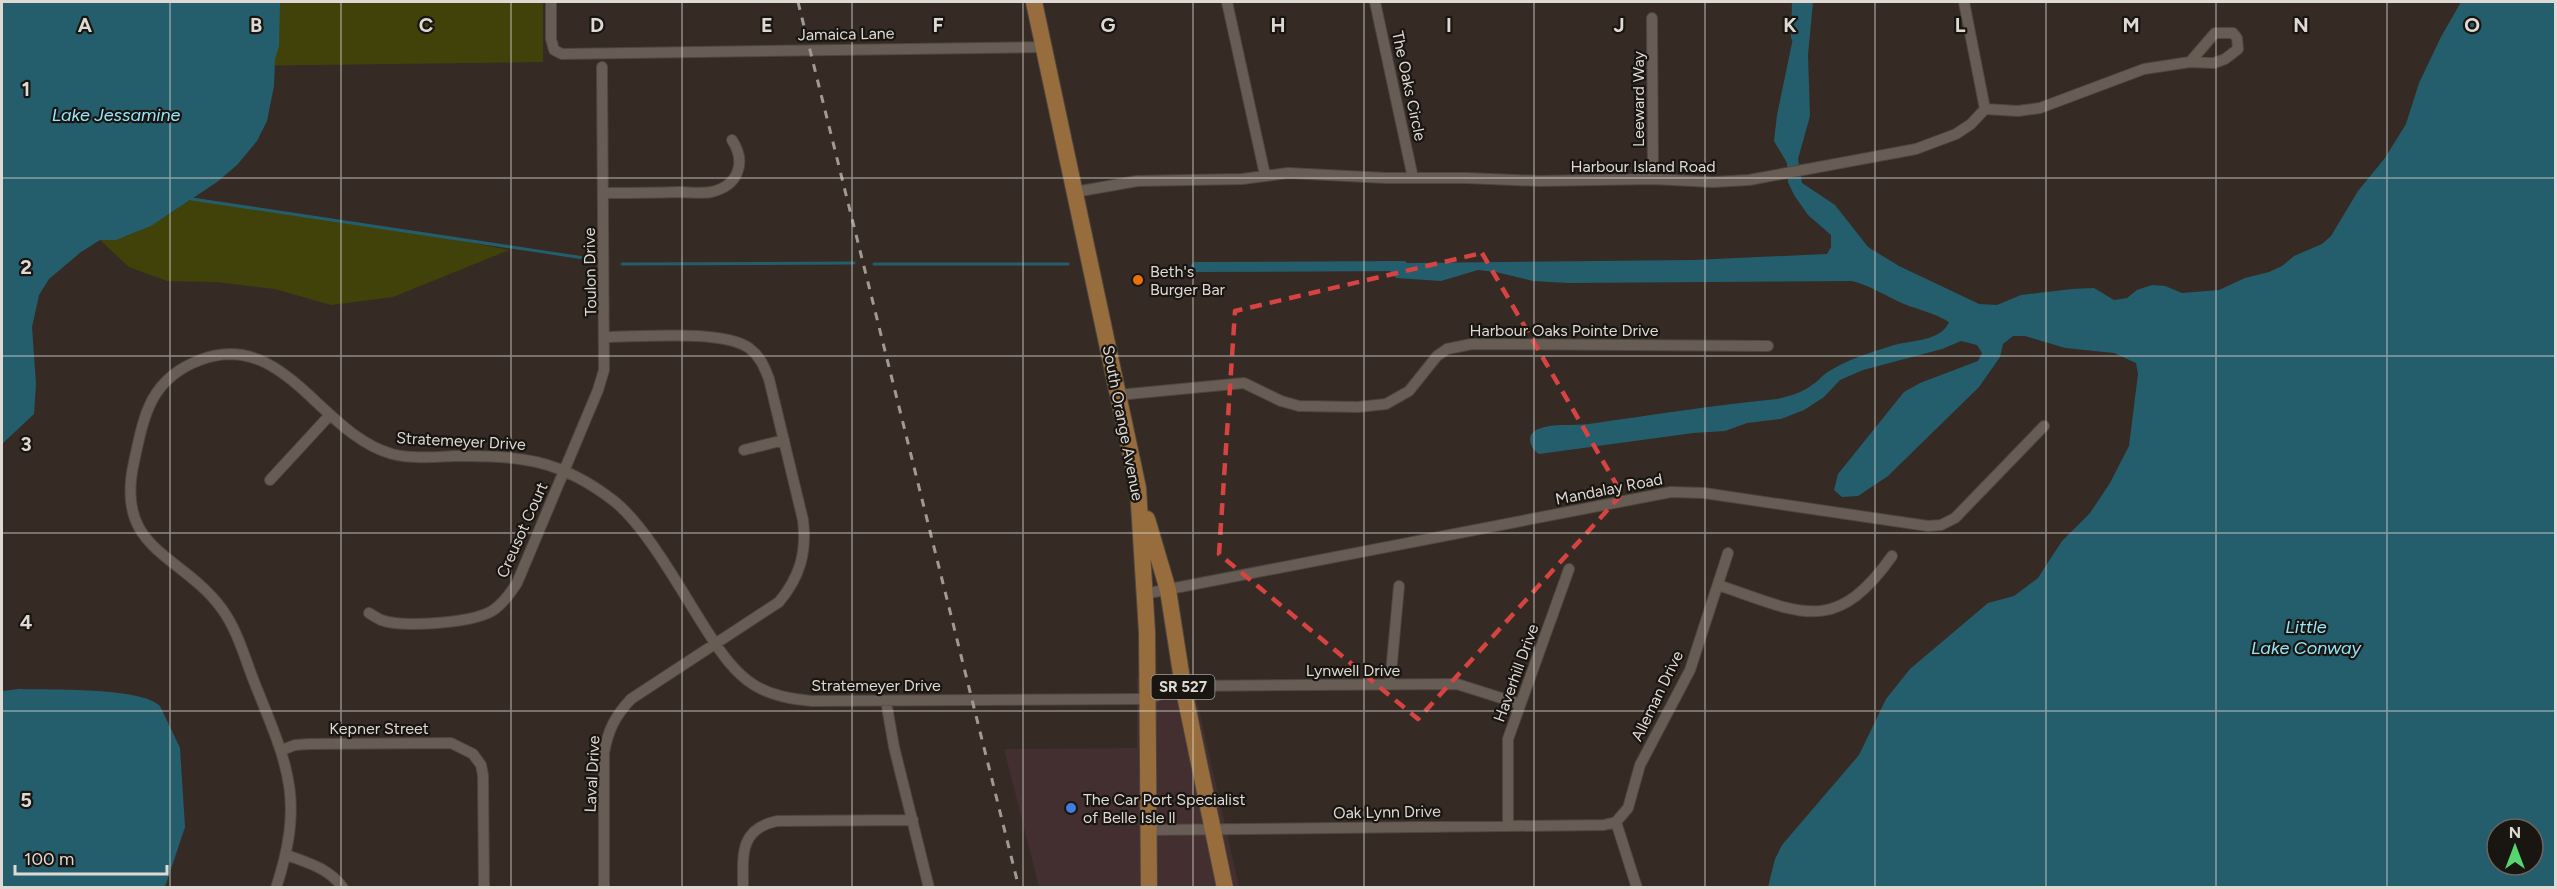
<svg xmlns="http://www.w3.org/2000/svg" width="2557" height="889" font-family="Figtree,sans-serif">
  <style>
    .commercial { fill: #432f30 }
    .green { fill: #41420a }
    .water { fill: #245e6c; fill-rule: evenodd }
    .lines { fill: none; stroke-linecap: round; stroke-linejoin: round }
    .stream { stroke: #245e6c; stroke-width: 3 }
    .canal { stroke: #245e6c; stroke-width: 10 }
    .minor-casing { stroke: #4f4641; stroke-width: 12 }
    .primary-casing { stroke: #4f4641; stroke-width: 18 }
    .minor { stroke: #685d55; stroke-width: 10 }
    .primary { stroke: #986d3d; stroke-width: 16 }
    .rail { stroke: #a19994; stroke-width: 3; stroke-dasharray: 8 8; stroke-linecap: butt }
    .marked { fill: none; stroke: #d74342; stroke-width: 4.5; stroke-dasharray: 12 8; stroke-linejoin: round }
    .grid { fill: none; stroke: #dfd9d4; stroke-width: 1.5; stroke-opacity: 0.55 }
    .food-dot { fill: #e8710a; stroke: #191511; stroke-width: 2 }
    .shop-dot { fill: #3f7fe0; stroke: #191511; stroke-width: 2 }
    .labels { text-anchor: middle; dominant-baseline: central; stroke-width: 4.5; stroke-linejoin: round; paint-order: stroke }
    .shield { fill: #191511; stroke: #a49e9a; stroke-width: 1.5 }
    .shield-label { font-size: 15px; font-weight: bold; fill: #dfd9d4 }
    .street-label { font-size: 16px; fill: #dfd9d4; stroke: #191511 }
    .poi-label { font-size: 16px; fill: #dfd9d4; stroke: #191511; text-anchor: start }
    .water-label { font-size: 18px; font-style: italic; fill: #97e5f9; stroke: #191511 }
    .grid-label { font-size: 20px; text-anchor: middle; font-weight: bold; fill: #dfd9d4; stroke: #191511; stroke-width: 4.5; stroke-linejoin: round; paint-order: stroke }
  </style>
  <rect width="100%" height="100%" fill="#352b24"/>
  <path class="commercial" d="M1137,678H1192L1239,887H1039L1004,749L1137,748Z"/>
  <path class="green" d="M2,2H543V62L2,69Z
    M192,199L436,236L509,250L393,297L331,305L275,289L216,282L167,281L129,267L100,240C136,240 164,217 192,199Z"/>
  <path class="water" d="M2,2H280L279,46L275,59L274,86L267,121L257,141L237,165L217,182L151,226L116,240H100L81,252L49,279L39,295L32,327L36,384L34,414L2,444Z
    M1793,2H1813L1808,55L1810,116L1798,159L1802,183L1835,205L1868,247L1899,266L1979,304L1997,305L2021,295L2072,289L2094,288L2114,300L2127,298L2137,290L2152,285L2165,286L2182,293L2219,290L2245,278L2269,272L2282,266L2294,256L2322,244L2331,236L2358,191L2385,158L2406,124L2419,83L2441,37L2461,2H2555V887H1768L1775,859L1782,845L1859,755L1886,699L1910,669L1988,603L2014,596L2038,578L2062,541L2090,513L2110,483L2129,446L2138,374L2136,363L2114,353L2065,348L2025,336H2013L2003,344L2000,357L1979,387L1888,476L1858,496L1842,497L1834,490L1838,474L1904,392L1920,383L1978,361L1982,353L1977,345L1961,341L1942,349L1863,370L1840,380L1824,397L1804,410L1781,419L1747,423L1725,431L1693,433L1539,454C1530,448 1525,435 1538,429C1552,423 1573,426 1589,424C1651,415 1714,405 1777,399C1789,396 1802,393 1812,385C1817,382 1821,377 1826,373C1846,360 1869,353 1891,346C1909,340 1941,342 1949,322C1935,313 1919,310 1904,304C1886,296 1871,286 1852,281L1567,283L1533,281L1496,272L1478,270L1441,281L1396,278L1390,271V266L1408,263L1693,260L1827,254L1831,247V235L1808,215L1794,195L1788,182L1787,163L1774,141L1777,115L1797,19ZM2497,829H2533V865H2497Z
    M19,689C48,690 141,687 160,706L180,748L185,827L165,887H2V691Z"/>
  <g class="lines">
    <path class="stream" d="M192,199L584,258
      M622,264L854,263
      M874,264H1068"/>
    <path class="canal" d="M1796,37L1797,2
      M1196,267L1403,266"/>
    <defs>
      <path id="minor" d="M551,2V39L554,50L562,54L1044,47
        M1227,2L1265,175
        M1375,2L1413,178
        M1964,2L1985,109
        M1652,18L1653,179
        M1985,109L2018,111L2040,108L2144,69L2190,62L2214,63L2225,59L2238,49L2237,38L2233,33H2215L2190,62
        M1075,192L1137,181L1242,179L1288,173L1386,178H1466L1540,181L1653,179L1713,182L1749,180L1916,149L1956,134L1971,124L1985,109
        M604,193C629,193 653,193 678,192C688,192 701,194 711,192C738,186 747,163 732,140
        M1118,395L1244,383L1281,401L1299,406L1358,407L1386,404L1409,391L1437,356L1447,349L1472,344L1768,346
        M744,450L784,440
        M270,480L329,416
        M1718,585C1799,612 1834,638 1892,556
        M1144,594L1671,492L1704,493L1928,526L1941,525L1955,518L2044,426
        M369,613C372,615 377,618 381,620C403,628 471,623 492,611C503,604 510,594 517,583L598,390L604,370L602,67
        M1390,684L1399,586
        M886,701L894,747L929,888
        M282,750L295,745L309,744L451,743L473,754L481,765L483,775L484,888
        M1616,822L1637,888
        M1508,826V739L1569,569
        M1149,830L1604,825L1616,822L1628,808L1640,765L1690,670L1728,553
        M287,855C308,863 329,868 343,888
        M276,888C305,799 288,766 255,684C245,659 238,631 222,609C181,553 114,551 134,462C144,415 150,379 200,360C284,328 320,434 392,454C412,459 434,457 454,456C519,455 560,459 614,501C648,528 684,596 709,634C721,653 735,673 754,685C772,696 792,699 812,701L1139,699H1148L1183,686L1457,684L1520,704
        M604,888V753C608,730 615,716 631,699L779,602C800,577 807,552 803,520L769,379C764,366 760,356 749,348C723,329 640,337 606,337
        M743,888C743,855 739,829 777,821L913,820"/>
      <path id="primary" d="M1034,2L1138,488L1147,632L1149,888
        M1147,519L1168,590L1183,686L1225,888"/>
    </defs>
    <use href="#minor" class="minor-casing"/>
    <use href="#primary" class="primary-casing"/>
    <use href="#minor" class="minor"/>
    <use href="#primary" class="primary"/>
    <path class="rail" d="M798,2L1019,888"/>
  </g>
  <path class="marked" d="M1482,253L1622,494L1418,719L1219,554L1235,311Z"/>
  <path class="grid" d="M170,2V888M341,2V888M511,2V888M682,2V888M852,2V888M1023,2V888M1193,2V888M1364,2V888M1534,2V888M1705,2V888M1875,2V888M2046,2V888M2216,2V888M2387,2V888M2,178H2556M2,356H2556M2,533H2556M2,711H2556"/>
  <circle class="food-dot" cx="1138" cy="280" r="6"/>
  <circle class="shop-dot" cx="1071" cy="808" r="6"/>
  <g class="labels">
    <rect class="shield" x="1151.5" y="675" width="63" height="24" rx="4.5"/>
    <g class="shield-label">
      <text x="1183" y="687">SR 527</text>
    </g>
    <g class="street-label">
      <text transform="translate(846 34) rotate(-1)">Jamaica Lane</text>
      <text transform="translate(1409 86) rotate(78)">The Oaks Circle</text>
      <text transform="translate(1638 99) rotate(-90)">Leeward Way</text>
      <text x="1643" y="166">Harbour Island Road</text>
      <text transform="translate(590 272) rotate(-91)">Toulon Drive</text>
      <text x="1564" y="330">Harbour Oaks Pointe Drive</text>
      <text transform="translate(1123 423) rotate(79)">South Orange Avenue</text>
      <text transform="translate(461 441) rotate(3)">Stratemeyer Drive</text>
      <text transform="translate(1609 489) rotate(-11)">Mandalay Road</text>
      <text transform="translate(522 530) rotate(-66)">Creusot Court</text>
      <text x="1353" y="670">Lynwell Drive</text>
      <text transform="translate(1516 673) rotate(-70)">Haverhill Drive</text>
      <text x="876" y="685">Stratemeyer Drive</text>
      <text transform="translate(1657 696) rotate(-64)">Alleman Drive</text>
      <text x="379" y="728">Kepner Street</text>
      <text transform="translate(592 774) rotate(-87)">Laval Drive</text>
      <text transform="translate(1387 812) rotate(-1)">Oak Lynn Drive</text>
    </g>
    <g class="poi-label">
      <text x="1150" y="271">Beth's<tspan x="1150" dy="18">Burger Bar</tspan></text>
      <text x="1083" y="799">The Car Port Specialist<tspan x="1083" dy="18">of Belle Isle ll</tspan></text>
    </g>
    <g class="water-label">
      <text x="116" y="115">Lake Jessamine</text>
      <text x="2306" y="627">Little<tspan x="2306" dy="21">Lake Conway</tspan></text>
    </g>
  </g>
  <g class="grid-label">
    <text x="85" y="32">A</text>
    <text x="256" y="32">B</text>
    <text x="426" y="32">C</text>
    <text x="597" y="32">D</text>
    <text x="767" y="32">E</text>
    <text x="938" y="32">F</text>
    <text x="1108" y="32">G</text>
    <text x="1278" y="32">H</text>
    <text x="1449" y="32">I</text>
    <text x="1619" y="32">J</text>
    <text x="1790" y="32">K</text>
    <text x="1960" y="32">L</text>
    <text x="2131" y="32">M</text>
    <text x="2301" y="32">N</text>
    <text x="2472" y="32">O</text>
    <text x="26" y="96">1</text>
    <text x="26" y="274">2</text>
    <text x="26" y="451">3</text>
    <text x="26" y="629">4</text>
    <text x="26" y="807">5</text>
  </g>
  <rect width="2557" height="889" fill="none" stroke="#dfd9d4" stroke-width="6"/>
  <g transform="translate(2515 847)"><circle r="28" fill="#191511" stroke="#68635f" stroke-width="1.5"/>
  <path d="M0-4.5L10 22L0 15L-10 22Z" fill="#57d570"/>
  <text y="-9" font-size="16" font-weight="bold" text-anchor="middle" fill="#dfd9d4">N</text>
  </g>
  <path d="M15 865v9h152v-9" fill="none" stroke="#dfd9d4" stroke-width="3"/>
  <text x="24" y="865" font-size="18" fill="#dfd9d4" stroke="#191511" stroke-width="4.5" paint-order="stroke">100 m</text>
</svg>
